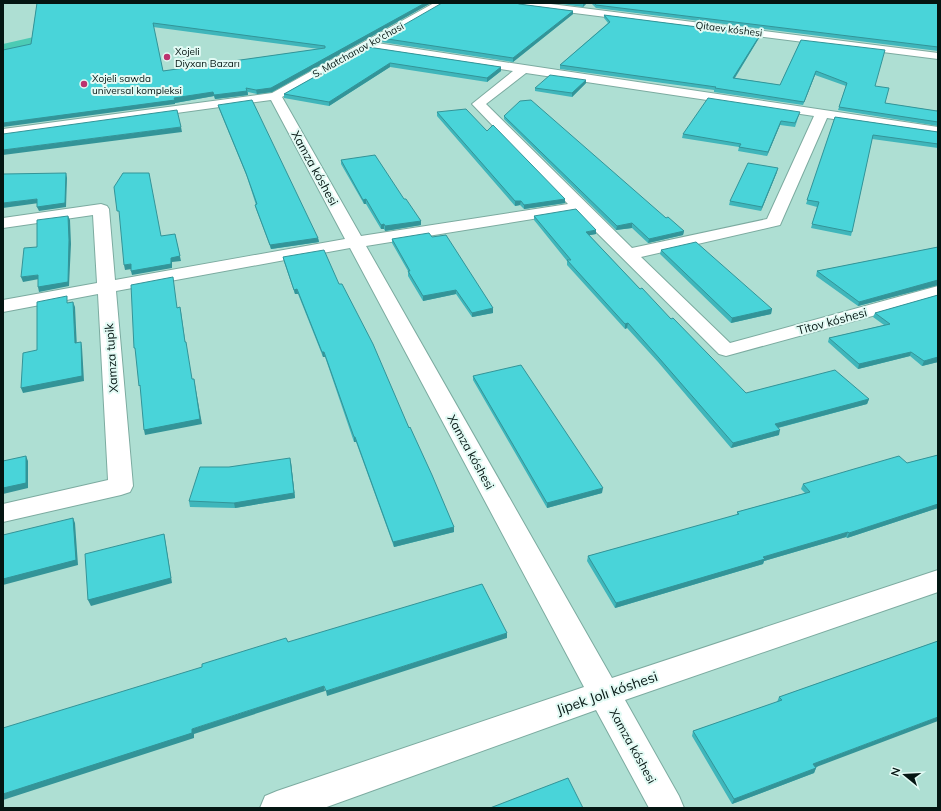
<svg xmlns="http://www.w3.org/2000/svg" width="941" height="811" font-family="Mulish,sans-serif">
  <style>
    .water { fill: #4ccbb4 }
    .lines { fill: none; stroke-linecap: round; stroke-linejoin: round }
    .minor-casing { stroke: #7caba0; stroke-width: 2 }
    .minor { fill: #fff; fill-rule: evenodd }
    .wall { fill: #3fb6bb; fill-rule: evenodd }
    .shaded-wall { fill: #339498 }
    .building { fill: #49d4d9; stroke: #339498; fill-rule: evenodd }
    .poi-dot { fill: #bc336f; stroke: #e2faf4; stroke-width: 1.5 }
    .labels { text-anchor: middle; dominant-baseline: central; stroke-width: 4; stroke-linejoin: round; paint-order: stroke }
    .far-street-label { font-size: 10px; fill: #041512; stroke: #e2faf4 }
    .far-poi-label { font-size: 10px; fill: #041512; stroke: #e2faf4; text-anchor: start }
    .street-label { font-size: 12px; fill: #041512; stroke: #e2faf4 }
    .near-street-label { font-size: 14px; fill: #041512; stroke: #e2faf4 }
  </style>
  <rect width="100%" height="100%" fill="#aedfd3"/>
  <path class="water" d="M183,3L82,33L3,51V44Z"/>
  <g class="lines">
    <defs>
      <path id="minor" d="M434,3H446L377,43L938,127V135L827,118L780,225L641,257L730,343L938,286V298L726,356L719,354L576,212L366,246L612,678L938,570V592L625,700L679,796L684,808H649L596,710L324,808H260L265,796L277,791L584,687L350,248L116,291L133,486L130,492L121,495L3,522V504L108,480L98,294L3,312V300L97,283L93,215L3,228V218L101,204L107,206L109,209L115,280L345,239L271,100L3,137V129L272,93ZM368,49L513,71L472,104L568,204L361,236L282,97ZM526,73L814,116L767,219L632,248L486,104Z
        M514,3H543L938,53V59L519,6Z"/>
    </defs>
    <use href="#minor" class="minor-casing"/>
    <use href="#minor" class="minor"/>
  </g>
  <path class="wall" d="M37,3H431L272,92L257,94L248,92V95L215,99L214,96L175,103V104L31,44ZM153,27L319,49L163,71Z
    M555,3H587L583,7Z
    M591,3H938V51L596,8Z
    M519,4L573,11V14L513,62L381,42V38Z
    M604,15L760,35L759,38L735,78L780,85L801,40L875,86L885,103L937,111L938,108V126L838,110L846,86L815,75L803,105L714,92V90L560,69V65L608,23L604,18Z
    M368,47L501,67V71L487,82L390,67L329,106L284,98V94Z
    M586,83L572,97L535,91V88Z
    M218,105L318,238L319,242L271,249L256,209L255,205H256L247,177L219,109Z
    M437,112L487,131L565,199V203L524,209L520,205L515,206L437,116Z
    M799,115L795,127L780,125L767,156L738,151L739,147L682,138L683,134Z
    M504,116L666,218L684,231L683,235L648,243L632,228L616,230L504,119Z
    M835,117L938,132V148L872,139L851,236L811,228L817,207L806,204Z
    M341,160L404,199L421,221V225L385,231L384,229H381L366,204H364L341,164Z
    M777,172L761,211L729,205L730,201Z
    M534,216L596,234L589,235L640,289L746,393L869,399L867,404L778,428L779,435L731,448L658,362L627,328L625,329L567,265V261L534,220Z
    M432,237L493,313L472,317L456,294L423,301L408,276V271L392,243V239Z
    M938,247V285L858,306L816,276L817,271Z
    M661,250L772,309L771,314L731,323L660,254Z
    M283,257L339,284L409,428L454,527V532L394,547L356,442H354L325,357H323L298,294H295L284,262Z
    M938,295V362L922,366L910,356L858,369L828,342L829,338L884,325L873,317L875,313Z
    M473,376L602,493L547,508L473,380Z
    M938,455V508L847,538L846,537L764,561L763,564L615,608L587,561L588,556L737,515V512L805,493L801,489L803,484L907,463Z
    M291,463L295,498L235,508L190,507L189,501L229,467Z
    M938,641L816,768L814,773L732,804L692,736L693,731L777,702L779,697Z"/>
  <path class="shaded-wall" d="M425,3H431L272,92L257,94L256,90Z
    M583,3H587L583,7Z
    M573,11V14L513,62V58Z
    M760,35L759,38L732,82L733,78Z
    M390,63V67L329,106V102Z
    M501,67V71L487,82V78Z
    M816,71L815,75L803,105L804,102Z
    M586,80V83L572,97V93Z
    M247,91L248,95L215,99L214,95Z
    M213,92L214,96L175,103V104L3,127V123L174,98Z
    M781,121L780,125L767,156L768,152Z
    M181,127L182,132L3,155V150Z
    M778,168L777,172L761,211L762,207Z
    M66,173L67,178L66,207L39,211L37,207Z
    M37,199L39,203L3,208V203Z
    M366,199V204H364L363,200Z
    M565,199V203L524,209V205Z
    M515,201H521L520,205L515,206Z
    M68,216L70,220L71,244L69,286L39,292L38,287Z
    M421,221V225L385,231V226Z
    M632,223V228L616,230L617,226Z
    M384,224V229H381V225Z
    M596,230V234L585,236L586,232Z
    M684,231L683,235L648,243L649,239Z
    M175,234L181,261L172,262V268L132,275L131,271L171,258Z
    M318,238L319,242L271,249L270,245Z
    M131,264L132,269L125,270L124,265Z
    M38,275L39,279L23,282L21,277Z
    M938,280V285L858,306L859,302Z
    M297,289L298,294H295L294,290Z
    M456,290V294L423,301V296Z
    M73,302L75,307L77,348L75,343Z
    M180,307L181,312L186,347L185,342Z
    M493,308V313L472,317V313Z
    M772,309L771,314L731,323L732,318Z
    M628,323L627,328L625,329V324Z
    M81,342L82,347L84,381L23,393L21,388Z
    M322,352H324L325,357H323Z
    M911,352L910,356L858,369L859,364Z
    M938,357V362L922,366L924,361Z
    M194,379L202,424L145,435L144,430Z
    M869,399L867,404L773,429L775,424Z
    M780,430L779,435L731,448L733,443Z
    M354,437H355L356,442H354Z
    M26,456L28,461V488L3,494V488Z
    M291,463L295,498L235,508L234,503Z
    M603,488L602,493L547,508V503Z
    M938,504V508L847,538L849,533Z
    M73,518L75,523L78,565L3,585V579Z
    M454,527V532L394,547L393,542Z
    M848,532L846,537L764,561L763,564L615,608L616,603L763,557Z
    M164,534L165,539L172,583L91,606L88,600Z
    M507,633V638L327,696L326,691Z
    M324,686L325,691L194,734V738L3,800V794L192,729Z
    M938,717V721L811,769L813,764Z
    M816,768L814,773L732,804L734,799Z"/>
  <path class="building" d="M37,3H425L271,88L256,90L246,88L247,91L214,95L213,92L174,98L175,100L3,123V50L31,44ZM153,23L325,46V48L163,71Z
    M442,3H517L519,4L573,11L513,58L381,38Z
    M594,3H938V47L596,5Z
    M604,15L760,35L733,78L780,85L801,40L885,50L875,86L889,88L885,103L937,111L938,108V122L839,107L847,83L816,71L804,102L715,88L716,87L560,65L610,22Z
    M368,47L501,67L487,78L390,63L329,102L284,94Z
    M550,75L586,80L572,93L535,88Z
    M708,98L800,112L795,123L781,121L768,152L739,147L741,144L683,134Z
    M252,100L318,238L270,245L255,205L257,204L246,173L218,105Z
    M531,100L666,218L668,217L684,231L649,239L632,223L617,226L504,116L520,101Z
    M466,109L487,131L493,125L565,199L524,205L521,201H515L437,112Z
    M177,110L181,127L3,150V134Z
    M835,117L938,132V144L873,135L852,232L812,224L819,202L807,200Z
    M375,155L404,199H406L421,221L385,226L384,224L381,225L366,199L363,200L341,160Z
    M748,163L778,168L762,207L730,201Z
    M66,173L65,203L37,207V199L3,203V174Z
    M123,173H149L161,236L175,234L180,256L171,258V264L131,271V264L124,265L119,211H117L114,187Z
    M576,209L596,230L586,232L640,289L642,288L671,319L673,318L746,393L835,370L869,399L775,424L780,430L733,443L659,358L628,323L625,324L567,260H571L534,216Z
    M68,216L69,240L68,282L38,287V275L21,277L24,248L37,247V220Z
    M429,233L432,237L446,235L493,308L472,313L456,290L423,296L408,271H410L392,239Z
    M696,242L772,309L732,318L661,250Z
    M938,247V280L859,302L817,271Z
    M324,250L339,284H342L373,344L409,428L410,427L432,475L454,527L393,542L355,437H354L324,352H322L297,289L294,290L283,257Z
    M173,277L177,308L180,307L185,342H186L192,379H194L200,419L144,430L140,385L139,386L135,348H134L131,285Z
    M938,295V357L924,361L911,352L859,364L829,338L890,324L875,313Z
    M67,296V303L73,302L75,343L81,342L82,376L21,388L23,353L37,350V302Z
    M521,365L603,488L547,503L473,376Z
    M938,455V504L849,533L848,532L763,557L765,559L616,603L588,556L739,514L737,512L810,492L803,484L854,469L899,456L907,463Z
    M26,456V483L3,488V461Z
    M290,458L294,493L234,503L189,501L200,467H229Z
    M73,518L76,560L3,579V535Z
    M164,534L171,578L88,600L85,554Z
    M482,584L507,633L326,691L324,686L192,729V733L3,794V728L202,667V664L286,638L288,642Z
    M938,641V717L813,764L816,768L734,799L693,731L782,700L779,697Z
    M568,778L583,808H490Z"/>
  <g class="poi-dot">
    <circle cx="167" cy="57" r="4"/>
    <circle cx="84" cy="84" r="4"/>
  </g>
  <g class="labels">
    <g class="far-street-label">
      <text transform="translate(729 29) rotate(7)">Qitaev kóshesi</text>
      <text transform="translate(358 50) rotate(-29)">S. Matchanov ko'chasi</text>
    </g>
    <g class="far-poi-label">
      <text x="175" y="51">Xojeli<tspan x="175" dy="12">Diyxan Bazarı</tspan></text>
      <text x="92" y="78">Xojeli sawda<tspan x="92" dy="12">universal kompleksi</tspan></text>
    </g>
    <g class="street-label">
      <text transform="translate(315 168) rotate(61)">Xamza kóshesi</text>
      <text transform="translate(832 321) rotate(-15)">Titov kóshesi</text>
      <text transform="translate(111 358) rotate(-94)">Xamza tupik</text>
      <text transform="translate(471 452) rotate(61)">Xamza kóshesi</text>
      <text transform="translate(633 746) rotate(61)">Xamza kóshesi</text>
    </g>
    <g class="near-street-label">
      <text transform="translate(607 693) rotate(-19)">Jipek Jolı kóshesi</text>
    </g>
  </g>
  <rect width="941" height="811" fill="none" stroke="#041512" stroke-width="8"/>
  <g transform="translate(905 775) rotate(288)" stroke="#e2faf4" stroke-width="3" paint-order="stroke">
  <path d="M0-3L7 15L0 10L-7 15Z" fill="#041512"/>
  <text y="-6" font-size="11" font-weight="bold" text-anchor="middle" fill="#041512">N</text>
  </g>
</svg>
